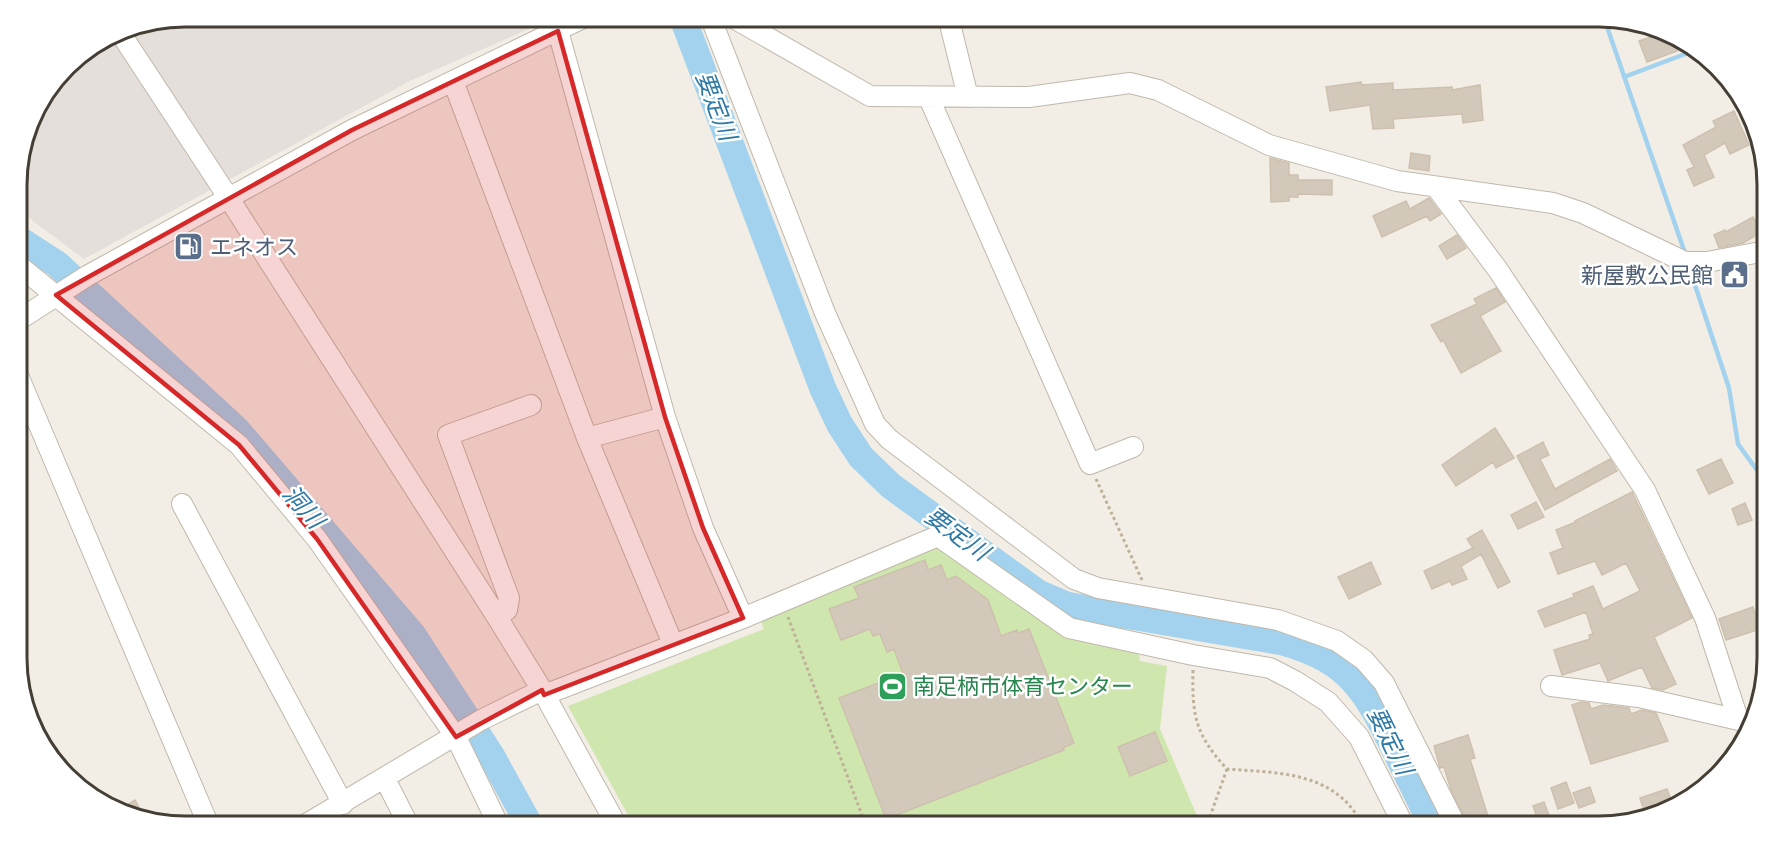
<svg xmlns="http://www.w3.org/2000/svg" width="1784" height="843" font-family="Signika,'Noto Sans JP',sans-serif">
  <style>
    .industrial { fill: #e4dfda }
    .green { fill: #cfe6ae }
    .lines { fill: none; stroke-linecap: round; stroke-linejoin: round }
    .stream { stroke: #a2d2ee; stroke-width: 4.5 }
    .river { stroke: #a2d2ee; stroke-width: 27 }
    .building { fill: #d3c9bb; stroke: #cec0ae; stroke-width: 1.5 }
    .minor-casing { stroke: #c0b8ab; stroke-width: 22 }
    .path { stroke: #bfb099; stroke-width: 3; stroke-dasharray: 3 3; stroke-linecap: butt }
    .minor { stroke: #fff; stroke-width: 20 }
    .marked { fill: #d62828; fill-opacity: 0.2; stroke: #d62828; stroke-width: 4.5; stroke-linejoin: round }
    .labels { text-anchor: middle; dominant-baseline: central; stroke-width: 5; stroke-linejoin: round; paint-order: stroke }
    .service-label { font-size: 22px; fill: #4e5e75; stroke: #fff; text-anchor: start }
    .leisure-label { font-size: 22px; fill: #27864d; stroke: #fff; text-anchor: start }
    .water-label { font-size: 24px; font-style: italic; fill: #2e79a6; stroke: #fff }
    .rim { fill: none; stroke: #443e35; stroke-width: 3 }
  </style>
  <rect width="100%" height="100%" fill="#f2eee5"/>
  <path class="industrial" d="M185,16L556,17L410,81L84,259L17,209V173L34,111L74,58L121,29Z"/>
  <path class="green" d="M944,545C996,584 1047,636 1113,648L1115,644L1138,649L1140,661L1167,666L1160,729L1200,823L1193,826H634L568,706L764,629L760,619Z"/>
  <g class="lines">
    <path class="stream" d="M1604,18L1686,256
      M1624,77L1693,51
      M1689,267L1729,388L1738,444L1767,484"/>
    <path class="river" d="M682,16L823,389L840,425L861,457L891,486L1038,593L1066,605L1283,642C1351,661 1366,692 1396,752C1408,776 1421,801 1432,826
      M17,238L57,264L237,430L413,635L491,755L530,826"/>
  </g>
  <path class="building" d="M1666,32L1670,33L1677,51L1647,62L1639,41Z
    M1361,82L1362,85L1393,83V90L1452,87V90L1480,85L1483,120L1463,123L1462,114L1393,119L1394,128L1373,129L1370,105L1330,111L1326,87Z
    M1734,111L1749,145L1730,154L1725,143L1704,155L1714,177L1694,186L1687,170L1694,167L1683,145L1716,127L1713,121Z
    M1411,153L1430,156L1429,171L1409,168Z
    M1270,158L1289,163V175H1298V180H1332V195L1298,194V197H1289V201L1271,202Z
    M1429,198L1441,214L1430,221L1427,216L1382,237L1373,216L1406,201L1410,209Z
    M1753,217L1762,232L1743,243L1719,248L1714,235L1725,230L1726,232Z
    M1457,235L1466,248L1447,259L1439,246Z
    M1742,268L1746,281L1728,287L1723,271Z
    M1496,288L1505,302L1480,316L1501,351L1461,373L1443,340L1441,342L1431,325L1477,304L1474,299Z
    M1495,428L1514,458L1496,468L1493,462L1456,486L1442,465Z
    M1543,442L1549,455L1540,459L1555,489L1610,459L1617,471L1545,510L1517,456Z
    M1721,459L1733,483L1709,494L1697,470Z
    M1632,492L1692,618L1654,637L1676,684L1663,690L1652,688L1642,667L1608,681L1600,663L1562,675L1554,650L1590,639L1589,635L1593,634L1586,612L1545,627L1538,611L1574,597L1573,594L1593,586L1603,609L1640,591L1626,563L1602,575L1595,561L1558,574L1550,553L1563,548L1556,530L1576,522L1575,521Z
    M1536,502L1544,517L1518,529L1511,515Z
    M1745,503L1752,520L1738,525L1732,509Z
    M1482,530L1510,582L1498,588L1481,554L1461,566L1467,579L1452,585L1450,581L1432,589L1424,571L1473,548L1467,539Z
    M925,560L928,570L941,565L947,580L956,576L988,600L1001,636L1017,630L1018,633L1029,629L1074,743L1063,748L1064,750L886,819L839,698L903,674L894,649L887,652L880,634L873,636L870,629L841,640L829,609L859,598L854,587Z
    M1371,562L1381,584L1349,599L1338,577Z
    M1753,607L1760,629L1726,640L1719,619Z
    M1581,702L1589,703L1591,709L1603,705L1629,708L1631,714L1642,710L1656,713L1668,741L1591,764L1572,705Z
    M1155,732L1167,761L1130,776L1118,747Z
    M1468,735L1475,758L1470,759L1491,826H1471L1467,815L1464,816L1451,790L1444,767L1440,768L1434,746Z
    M1566,782L1574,803L1558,809L1551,788Z
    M1590,787L1595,802L1579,808L1573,793Z
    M1667,789L1673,805L1645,814L1640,798Z
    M135,800L144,817L117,811Z
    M1544,802L1553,826H1540L1533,806Z"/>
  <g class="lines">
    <defs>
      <path id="minor" d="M710,16L825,313L875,424L889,439L1074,579L1098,588L1278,620L1337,641L1364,660L1384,683L1456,826
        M730,16L870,96L1029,97L1130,83L1158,90L1269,145L1397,181L1553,203L1583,213L1685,262H1707L1766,251
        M948,16L968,97
        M119,31L228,197L497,617L542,690L617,826
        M558,31L665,417L703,528L743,618
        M453,81L587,438L673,644
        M929,98L1090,464L1133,447
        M1436,187L1498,270L1645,490L1705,618L1738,719
        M17,264L239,445L317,539L456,737L499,826
        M17,321L87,276L352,130L587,16
        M17,373L209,826
        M587,438L665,417
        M182,504L343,804
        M497,617L507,610L509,598L448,435L531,405
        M1551,686L1639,697L1752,723
        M544,695L743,618L938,536L1069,628L1193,655L1270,668L1295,681L1328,702L1359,737L1404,826
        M385,779L409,826
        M303,826L481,720L542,690"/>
    </defs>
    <use href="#minor" class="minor-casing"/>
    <path class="path" d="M1096,479L1142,580
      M788,617L866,826
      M1193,670C1192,716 1195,734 1227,769C1279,773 1336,771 1363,826
      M1196,826L1208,822L1227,769"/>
    <use href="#minor" class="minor"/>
  </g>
  <path class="marked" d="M558,31L665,417L703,528L743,618L544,695L542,690L456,737L317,539L239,445L56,295L352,130Z"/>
  <defs>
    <symbol id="fuel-square" viewBox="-11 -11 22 22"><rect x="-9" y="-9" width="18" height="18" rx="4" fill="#5c6f8a" stroke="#fff"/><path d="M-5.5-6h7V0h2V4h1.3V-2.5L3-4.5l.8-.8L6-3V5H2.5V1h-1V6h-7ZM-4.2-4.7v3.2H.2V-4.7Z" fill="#fff"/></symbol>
    <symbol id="civic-square" viewBox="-11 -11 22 22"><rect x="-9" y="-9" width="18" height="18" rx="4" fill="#5c6f8a" stroke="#fff"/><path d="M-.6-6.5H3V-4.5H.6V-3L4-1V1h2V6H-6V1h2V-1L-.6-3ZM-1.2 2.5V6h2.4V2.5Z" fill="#fff"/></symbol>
    <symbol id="stadium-square" viewBox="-11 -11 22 22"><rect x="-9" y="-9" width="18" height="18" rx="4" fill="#2e9e5b" stroke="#fff"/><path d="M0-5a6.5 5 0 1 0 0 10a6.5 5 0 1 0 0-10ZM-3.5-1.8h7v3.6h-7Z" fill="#fff"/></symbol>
  </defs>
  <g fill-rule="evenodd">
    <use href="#fuel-square" x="172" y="230" width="33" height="33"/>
    <use href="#civic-square" x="1718" y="258" width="33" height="33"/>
    <use href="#stadium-square" x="876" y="670" width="33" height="33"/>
  </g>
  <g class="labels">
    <g class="service-label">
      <text x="210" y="247">エネオス</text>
      <text x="1713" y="275" text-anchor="end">新屋敷公民館</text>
    </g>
    <g class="leisure-label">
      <text x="913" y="686">南足柄市体育センター</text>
    </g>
    <g class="water-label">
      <text transform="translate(716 106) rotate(69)">要定川</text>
      <text transform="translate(303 507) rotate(49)">洞川</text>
      <text transform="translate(957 534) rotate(36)">要定川</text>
      <text transform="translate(1390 741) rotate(64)">要定川</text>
    </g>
  </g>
  <path d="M0 0H1784V843H0ZM185 27H1599A158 158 0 0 1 1757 185V658A158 158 0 0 1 1599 816H185A158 158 0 0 1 27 658V185A158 158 0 0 1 185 27Z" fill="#fff" fill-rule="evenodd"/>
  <path class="rim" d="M185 27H1599A158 158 0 0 1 1757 185V658A158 158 0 0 1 1599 816H185A158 158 0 0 1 27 658V185A158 158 0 0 1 185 27Z"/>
</svg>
